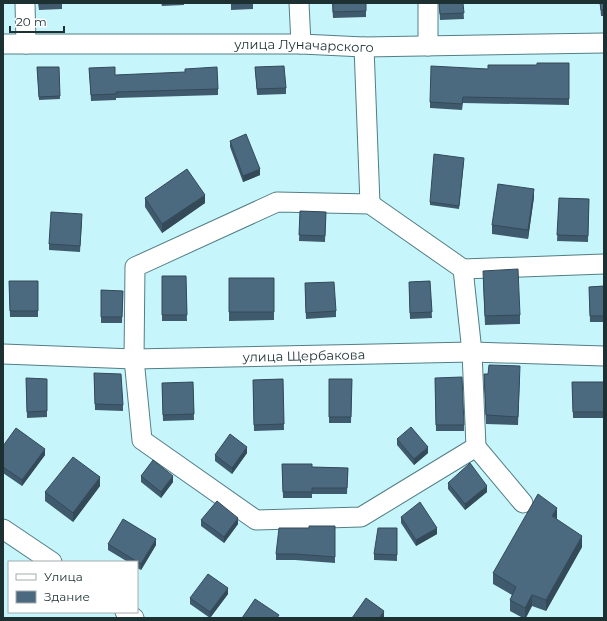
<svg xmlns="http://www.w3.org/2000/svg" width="607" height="621" font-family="Montserrat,sans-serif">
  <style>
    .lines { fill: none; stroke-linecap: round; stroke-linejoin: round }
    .minor-casing { stroke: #527e84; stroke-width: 21 }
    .minor { stroke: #fff; stroke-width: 19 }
    .wall { fill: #405a6d }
    .shaded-wall { fill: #344a59 }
    .building { fill: #4b697f; stroke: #344a59 }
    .labels { text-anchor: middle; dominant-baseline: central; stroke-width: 4; stroke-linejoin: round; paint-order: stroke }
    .street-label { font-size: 13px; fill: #1d3032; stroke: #fff }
  </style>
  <rect width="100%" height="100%" fill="#c6f6fc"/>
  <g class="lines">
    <defs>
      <g id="minor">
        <path d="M25,3L26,44"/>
        <path d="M299,3L301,44"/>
        <path d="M428,3V46"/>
        <path id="s1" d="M3,44H301L364,47L604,43"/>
        <path d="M364,47L370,204"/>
        <path d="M277,202L370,204L463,269L472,352L476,447L361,517L256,520L142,440L134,359L135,267Z"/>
        <path d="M463,269L604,264"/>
        <path id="s2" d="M3,354L134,359L472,352L604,356"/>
        <path d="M476,447L523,503"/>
        <path d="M3,529L52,562"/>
        <path d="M125,612L134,618"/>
      </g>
    </defs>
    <use href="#minor" class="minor-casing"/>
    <use href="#minor" class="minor"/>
  </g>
  <path class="wall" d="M38,3H62V9L39,10Z
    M105,3H122L105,4Z
    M161,3H184V5L162,6Z
    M231,3H253V9L231,10Z
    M332,3H366V17L333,18Z
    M439,3H463L464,19L440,20Z
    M600,3H604V16H601Z
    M569,63V105L463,103L462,110L430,108V102L488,69Z
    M37,67H59L60,99L39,100Z
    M255,67L286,88V94L257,95Z
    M89,68L115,75L218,89V95L116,98V100L91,101Z
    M230,141L260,175L243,182L230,147Z
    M464,161L459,209L430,205V202Z
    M534,197L528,239L492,234V225Z
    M145,198L205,203L162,233L145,207Z
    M559,198L589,199L588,242L557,241Z
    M300,211L326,212L325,242L299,241Z
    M82,220L80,252L49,250V244Z
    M162,276H186L187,321H162Z
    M229,278H274V320L229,321Z
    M483,279L520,315V324L485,325Z
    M9,281H38V317H10Z
    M430,281L432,318L410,319L409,282Z
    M604,286V322H590L589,287Z
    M305,289L336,311V317L306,319Z
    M101,290L123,291L122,323H101Z
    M94,373L123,405V411L95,410Z
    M484,374L520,375L518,425L486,424Z
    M26,378L47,379V417L27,418Z
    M435,378L464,425V431H436Z
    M283,379L284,430L254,431L253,380Z
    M329,379H352L351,423H329Z
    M193,382L194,420L163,421L162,389Z
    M572,382H604V418H573Z
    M397,439L428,453L414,465L397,445Z
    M3,446L45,455L22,486L3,473Z
    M247,453L232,474L215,461V455Z
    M282,464L312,467L348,468L347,494H312V498H283Z
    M141,476L173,482L161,498L141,482Z
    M448,483L487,492L465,510L448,489Z
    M100,486L73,522L45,501V492Z
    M401,517L437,534L416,546L401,523Z
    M557,519L582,547L546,611L532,606L526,618H523L510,611V600L512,595L493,584V573Z
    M201,520L238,524L224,543L201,526Z
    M335,526V563L295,560H276V554L309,528Z
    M397,528V561L374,560V554Z
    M108,544L156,545L141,570L137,568V562H128L108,550Z
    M228,594L210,618L190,604V598Z"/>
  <path class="shaded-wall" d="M260,169V175L243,182V176Z
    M534,189V197L528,239V230Z
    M205,195V203L162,233V224Z
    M247,447V453L232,474V468Z
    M428,447V453L414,465V459Z
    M45,449V455L22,486V480Z
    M173,476V482L161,498V492Z
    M100,477V486L73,522V513Z
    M487,486V492L465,510V504Z
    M557,508V519L552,516Z
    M238,518V524L224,543V537Z
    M437,528V534L416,546V540Z
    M582,536V547L546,611V600Z
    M156,539V545L141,570V564Z
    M228,588V594L210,618V612Z
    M532,595V606L525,618V608Z
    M384,611V617L383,618H379Z"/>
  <path class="building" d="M38,3H59L39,4Z
    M231,3H253L231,4Z
    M333,3H366V11L333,12Z
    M439,3H463L464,13L440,14Z
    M600,3H604V10H601Z
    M537,63H569V99L463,97L462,104L430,102L431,66L488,69V65H537Z
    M284,66L286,88L257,89L255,67Z
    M37,67H59L60,96L39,97Z
    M115,67V75L185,72V69L217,67L218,89L116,92V94L91,95L89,68Z
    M246,134L260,169L243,176L230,141Z
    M434,154L464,158L459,206L430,202Z
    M187,169L205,195L162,224L145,198Z
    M498,184L534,189L528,230L492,225Z
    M559,198L589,199L588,236L557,235Z
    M300,211L326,212L325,236L299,235Z
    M51,212L82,214L80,246L49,244Z
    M518,269L520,315L485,316L483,271Z
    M162,276H186L187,315H162Z
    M229,278H274V312H229Z
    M9,281H38V311H10Z
    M430,281L432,312L410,313L409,282Z
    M334,282L336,311L306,313L305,283Z
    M604,286V316H590L589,287Z
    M101,290L123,291L122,317H101Z
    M489,365L520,366L518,417L486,415L484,374H488Z
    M94,373L121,374L123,405L95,404Z
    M462,377L464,425H436L435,378Z
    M26,378L47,379V411L27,412Z
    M283,379L284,424L254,425L253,380Z
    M329,379H352L351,417H329Z
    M193,382L194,414L163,415L162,383Z
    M572,382H604V412H573Z
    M411,427L428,447L414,459L397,439Z
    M16,428L45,449L22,480L3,467V446Z
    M230,434L247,447L232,468L215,455Z
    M73,457L100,477L73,513L45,492Z
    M153,460L173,476L161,492L141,476Z
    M470,463L487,486L465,504L448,483Z
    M282,464H312V467L348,468L347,488H312V492H283Z
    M538,494L557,508L552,516L582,536L546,600L532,595L525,608L510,600L516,587L493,573Z
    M217,501L238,518L224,537L201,520Z
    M420,502L437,528L416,540L401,517Z
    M123,519L156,539L141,564L108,544Z
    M309,526H335V557L295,554H276L279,528H309Z
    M378,528H397V555L374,554Z
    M208,574L228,588L210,612L190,598Z
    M366,598L384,611L379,618H352Z
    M255,599L279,615L277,618H242Z"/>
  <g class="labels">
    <g class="street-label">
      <text stroke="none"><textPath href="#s1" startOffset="301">улица Луначарского</textPath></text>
      <text stroke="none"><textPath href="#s2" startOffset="301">улица Щербакова</textPath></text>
    </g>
  </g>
  <rect width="607" height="621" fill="none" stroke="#1d3032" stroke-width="8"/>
  <rect x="8" y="561" width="130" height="52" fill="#ffffff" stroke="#a5acad"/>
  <rect x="16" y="574" width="20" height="6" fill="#ffffff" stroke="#a5acad"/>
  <text x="44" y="581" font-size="12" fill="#1d3032">Улица</text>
  <rect x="16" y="591" width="20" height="12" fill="#4b697f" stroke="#a5acad"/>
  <text x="44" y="601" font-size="12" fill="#1d3032">Здание</text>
  <path d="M10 26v6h54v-6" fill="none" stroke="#1d3032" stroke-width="2"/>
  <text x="16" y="26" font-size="12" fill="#1d3032" stroke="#ffffff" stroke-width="3" paint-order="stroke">20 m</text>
</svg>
